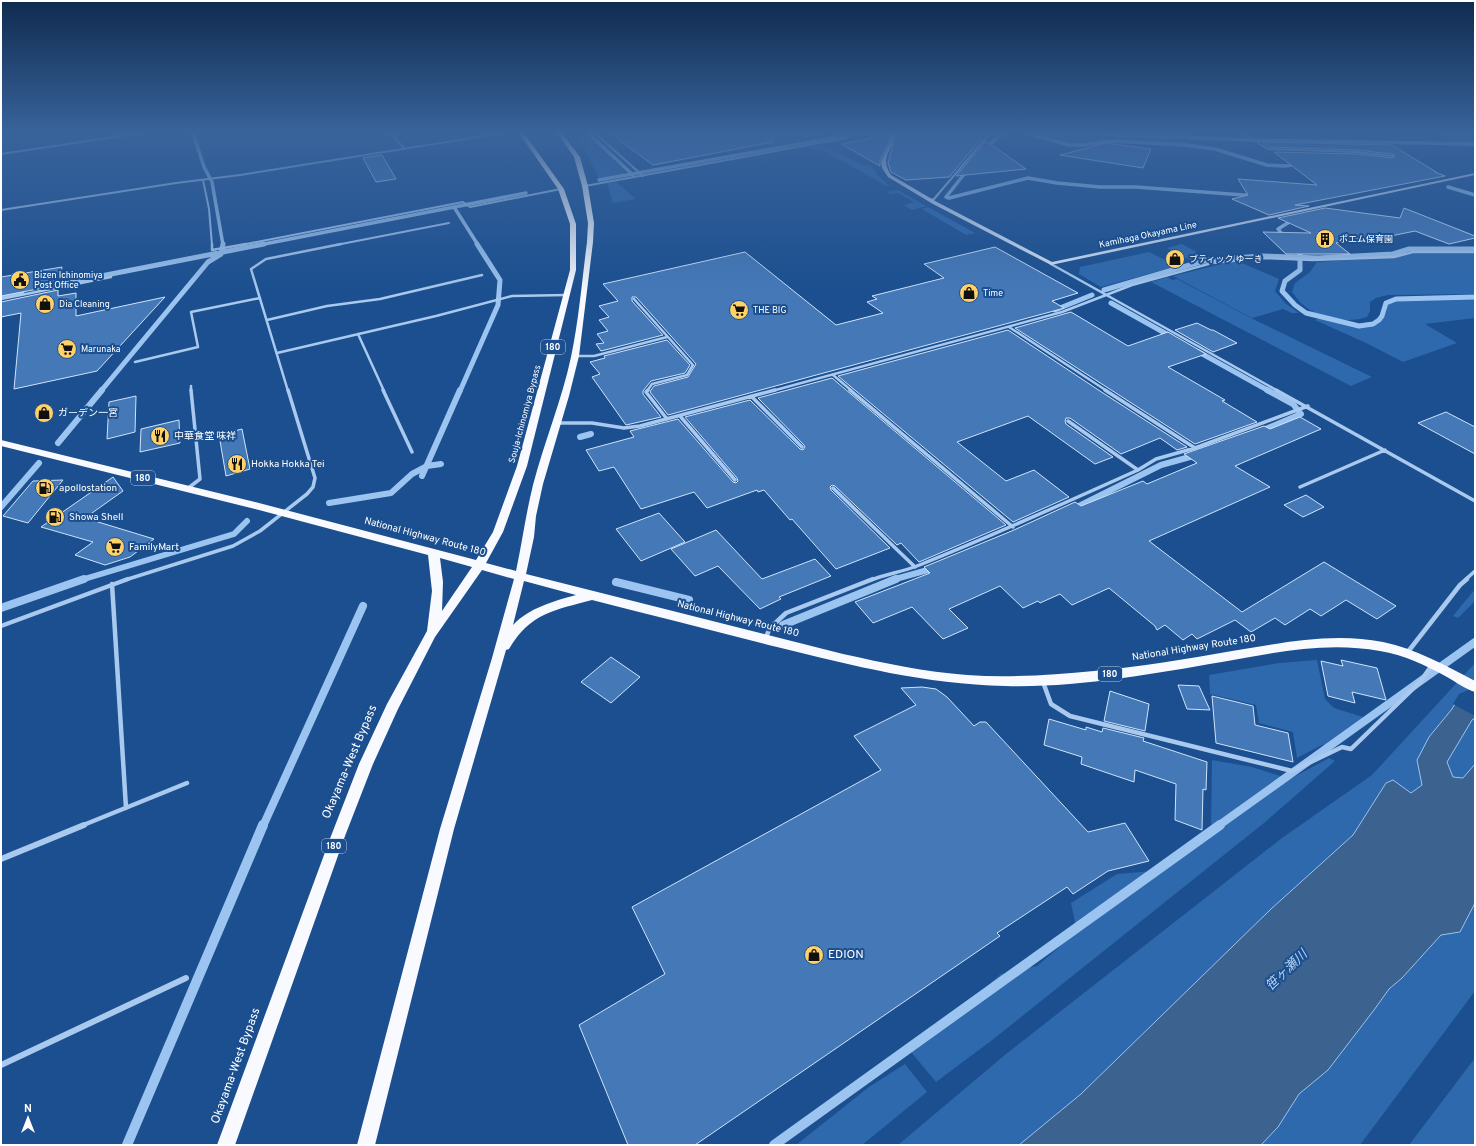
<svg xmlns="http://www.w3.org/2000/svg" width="1476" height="1146" font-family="Overpass,'Noto Sans JP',sans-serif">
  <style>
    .green { fill: #2e69ad }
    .water { fill: #3c6290; stroke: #9cc4f0 }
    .pier { fill: #1b4f8f }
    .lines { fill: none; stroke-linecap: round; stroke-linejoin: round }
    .stream-far4 { stroke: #9cc4f0; stroke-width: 3.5 }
    .stream-far3 { stroke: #9cc4f0; stroke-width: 5 }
    .stream-far2 { stroke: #9cc4f0; stroke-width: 6 }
    .stream-far1 { stroke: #9cc4f0; stroke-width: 8 }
    .stream { stroke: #9cc4f0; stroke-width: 10 }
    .building { fill: #4478b7; stroke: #cfe3fa }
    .minor-far4 { stroke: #a9c9ee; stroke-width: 2 }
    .minor-far3 { stroke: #a9c9ee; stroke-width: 2.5 }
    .minor-far2 { stroke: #a9c9ee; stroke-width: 3.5 }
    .minor-far1 { stroke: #a9c9ee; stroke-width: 4.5 }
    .minor { stroke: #a9c9ee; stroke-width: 6 }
    .secondary { fill: #d6e6fa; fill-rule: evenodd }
    .trunk { fill: #f8faff; fill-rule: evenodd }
    .labels { text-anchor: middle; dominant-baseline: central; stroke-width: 4; stroke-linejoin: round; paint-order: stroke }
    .far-street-label { font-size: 9px; fill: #fff; stroke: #1b4f8f }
    .far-poi-label { font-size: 9px; fill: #fff; stroke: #1b4f8f; text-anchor: start }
    .shield { fill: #1b4f8f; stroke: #bbcadd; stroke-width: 1 }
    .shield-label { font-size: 9px; font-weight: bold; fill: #fff }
    .poi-label { font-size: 10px; fill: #fff; stroke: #1b4f8f; text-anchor: start }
    .street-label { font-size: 10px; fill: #fff; stroke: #1b4f8f }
    .near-street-label { font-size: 12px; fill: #fff; stroke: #1b4f8f }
    .near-poi-label { font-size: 12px; fill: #fff; stroke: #1b4f8f; text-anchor: start }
    .near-water-label { font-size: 13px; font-style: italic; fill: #b5d3f5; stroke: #1b4f8f }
  </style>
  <rect width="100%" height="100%" fill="#1b4f8f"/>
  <path class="green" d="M728,133H836L772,146L767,144L750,147Z
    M1032,133H1067L1183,138L1186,144L1111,140L1070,144Z
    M1438,133H1467L1475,137V143L1457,142Z
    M588,136L626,172L624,175L599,179L582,143L577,137Z
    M822,144L863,165H871L878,176L890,186H887L822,150H813L807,147Z
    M616,182L636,199L613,203L607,183Z
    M898,190L926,206L912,210L904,205L914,202L898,193L891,194L887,192Z
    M928,207L975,233L966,235L922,209Z
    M1182,244L1207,258L1194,262L1167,248Z
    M1149,252L1177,266L1101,287L1079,274L1080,267Z
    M1414,253H1475V294L1388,295L1376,298L1370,302V311L1367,317C1347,324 1315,318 1300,302C1297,299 1295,295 1292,292L1295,283L1310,272L1317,262L1396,257Z
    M1230,262L1242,263L1279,279L1275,291L1285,303L1299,313H1292L1283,309L1252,318L1173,276Z
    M1168,277L1172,280L1177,279L1253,319L1372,377L1351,386L1151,282Z
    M1475,299V318L1425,324L1457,343L1403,362L1366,343L1315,320L1319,318C1335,322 1373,335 1384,317C1390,307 1383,304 1398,300Z
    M1475,589V601L1458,618L1453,616Z
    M1317,660L1325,699L1334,708L1363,717L1337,743L1322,745L1297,758L1293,732L1259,723L1256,705L1210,694L1209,675L1279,663Z
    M1475,663V689L1460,695L1452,709L1429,737L1422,785L1411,793L1393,780L1386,783L1353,835L1271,909L1081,1094L1019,1145H898L1006,1054L1282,838L1372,775Z
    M1475,718V764L1463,778L1453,777L1447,762L1472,720Z
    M1329,758L1335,761L1264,823L991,1041L936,1082L911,1052L1001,974L1037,966L1077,932L1071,903L1117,874L1153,871L1211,829L1212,760L1252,767L1290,779Z
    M1475,903V991L1360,1145H1261L1278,1127L1299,1094L1328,1070L1374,1010L1389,989L1402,978L1441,935L1460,932Z
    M1475,1058V1145H1409Z
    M905,1064L927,1092L862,1145H796L869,1087Z"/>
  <path class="water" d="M1475,689V718L1472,720L1447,762L1453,777L1463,778L1475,764V903L1460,932L1441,935L1402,978L1389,989L1374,1010L1328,1070L1299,1094L1278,1127L1261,1145H1019L1081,1094L1271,909L1353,835L1386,783L1393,780L1411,793L1422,785L1417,760L1429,737L1452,709L1460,695Z"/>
  <path class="pier" d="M1475,687V716L1453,704L1459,694Z"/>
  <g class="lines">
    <path class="stream-far4" d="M193,133L204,167L212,182L223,245
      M588,133L633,175
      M1027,133L1069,145H1083L1112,141L1187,145L1215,149L1267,165L1285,166L1300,164
      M1076,133L1251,140L1475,144
      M983,151L1002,133
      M969,168L946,197L949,198L1028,178L1057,183L1100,187H1136L1257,196
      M599,180L860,133
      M1448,187L1475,195
      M454,207L478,245
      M1286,239L1278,229L1291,221
      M259,245L526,193"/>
    <path class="stream-far3" d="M1300,254V270L1285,281L1282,291L1295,305L1306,313L1359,326L1373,324L1379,320L1382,316L1386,303L1396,299L1475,297
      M50,286L264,244
      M1104,290L1207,260L1262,256L1318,258L1393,254L1409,249H1475
      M1,296L22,292
      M1111,303L1172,337
      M1055,310L1092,295
      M1197,351L1269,391
      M101,391L208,262L221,254L223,244
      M460,391L498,305L500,280L477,244"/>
    <path class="stream-far2" d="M1261,431L1301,414L1293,404L1267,390
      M580,437L591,434
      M58,443L102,390
      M422,476L460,390
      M329,503L391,493L412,474L427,466L441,464
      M1,507L39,463
      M1073,509L1161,465L1197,455
      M81,580L234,534L247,521
      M892,580L935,568"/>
    <path class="stream-far1" d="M616,582L689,600
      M1,608L84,579
      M783,625L896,579
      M263,826L363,606
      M1218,826L1475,642"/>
    <path class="stream" d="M127,1145L263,825
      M774,1145L1220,825"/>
  </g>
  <path class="building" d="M612,133H772L773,142L653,165L619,140H621Z
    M864,133H890L889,142L880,160V166L841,144L873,138Z
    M896,133H975L982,138L949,177L906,180L891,172L888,163Z
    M986,141L1026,169L956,176Z
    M1262,142L1392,145L1436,172H1435L1445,176L1295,205L1309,206L1269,215L1232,199L1248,195L1238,179L1317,185L1274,152L1356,154L1393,158L1395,156L1393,154L1356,150L1269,147Z
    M1106,143L1151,149L1143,168L1060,155Z
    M382,155L396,179L376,182L363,158Z
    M1325,208L1400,218L1404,208L1475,236V238L1449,244L1415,231L1386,237L1378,234L1336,243L1350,254H1286L1263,232L1311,233L1278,218Z
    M995,247L1078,293L1052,301L1064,308L1061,309L668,415L650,392L651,390L654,386L688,377L696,364L636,297H632V301L663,335L601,351L596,344L604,343L597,334L608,331L599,320L609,317L599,306L618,301L603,284L745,252L836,325L883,313L867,302L877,299L872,296L944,278L924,264Z
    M62,267L59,285L1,296V277Z
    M58,290V296L76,293V316L165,297L97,371L14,389L21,313L1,317V302Z
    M1071,312L1128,346L1168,332L1206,354L1168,367L1225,400L1222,401L1257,422L1195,444L1015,328Z
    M1197,323L1211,330H1213L1237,343L1213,352L1175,330Z
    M1008,330L1103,393L1187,447L1177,450L1160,438L1121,454L1070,418H1066L1065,421L1066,424L1113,457L1095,464L1028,416L957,442L1006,481L1034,470L1069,497L1013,522L838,376Z
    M667,340L690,365L685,373L651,381L643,391V394L661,417L626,425L592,377L600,374L590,362L605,358L604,356Z
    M832,378L1006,525L919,562L901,543L897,545L835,486L832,485L830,487L831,490L890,548L836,569L792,519L790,520L764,490L758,492L757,490L707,508L694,492L641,509L614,467L599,471L586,450L634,437L630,431L678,419L733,482L736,483L738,481L737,478L685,417L750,400L800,449L803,450L805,447L804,445L758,398Z
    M136,396L135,432L107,439L109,402Z
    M1446,412L1475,427V454L1418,423Z
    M1300,417L1321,429L1235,466L1270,487L1149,541L1242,612L1324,562L1396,606L1377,619L1346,600L1321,616L1310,609L1285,625L1275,618L1251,632L1235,620L1197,639L1192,634L1183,640L1165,625L1157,630L1155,626L1109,588L1072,605L1060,594L1040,603L1038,601L1023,608L1000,586L949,609L968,628L943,639L912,607L873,623L855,602L930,573L924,567L1014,530L1075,502L1081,506L1143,481L1147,484L1197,463L1184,454L1264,426L1270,429Z
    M179,420L180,443L140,452L141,429Z
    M242,429L250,469L226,476L219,435Z
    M113,477L123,491L85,518L154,539L130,557L105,565L75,555L93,542L41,527Z
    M63,480L28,523L3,516L33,481Z
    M1306,495L1324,507L1303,517L1284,505Z
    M659,513L685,542L641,561L616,529Z
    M716,530L762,579L815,559L831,576L779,597L781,599L760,609L718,566L695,576L671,549Z
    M611,657L640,677L611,703L581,682Z
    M1341,660L1377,668L1386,700L1352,692L1355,703L1328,696L1321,661L1343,666Z
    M1178,685L1199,686L1210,710L1187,709Z
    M922,687L936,689L947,697L974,726L980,722H986L1088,832L1125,823L1149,861L1108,871L1073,894L1067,887L997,933L1000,936L695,1145H628L579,1025L665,974L632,907L881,770L854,736L916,705L901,688Z
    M1110,691L1149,704L1145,731L1104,721Z
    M1212,696L1253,706L1255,725L1288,733L1293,762L1216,743Z
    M1049,719L1086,730V727L1102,732L1103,728L1144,738L1143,741L1207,762L1206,790L1203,789L1202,830L1175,820L1176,784L1135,770L1134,782L1081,764L1082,757L1044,745Z"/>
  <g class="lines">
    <path class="minor-far4" d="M390,133L404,148
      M595,133L643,176
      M1242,133L1268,149L1356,152L1393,156
      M1445,144L1475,145
      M1,154L141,133
      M203,180L209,209L212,245
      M585,186L847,138L846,133
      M930,200L934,199L990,133
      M1,210L176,183L240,175L503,133
      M241,245L463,202L470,207L561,189
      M336,245L449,223"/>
    <path class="minor-far3" d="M212,244V250L246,244
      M1051,264L1278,391
      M1,299L111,277
      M634,299L693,365L687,375L652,384L647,391
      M267,320L327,306L380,299L482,275
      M1009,327L1107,391
      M358,334L384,391
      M277,353L436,316L512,296L567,295
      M575,356H594L667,337
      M135,362L198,347L191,312L260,298
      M833,375L852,391
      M191,386V391
      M288,391L251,269L266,259L341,244
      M772,391L1062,312L1132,285L1212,263L1264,258L1313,260L1394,257L1413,252H1475"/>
    <path class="minor-far2" d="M383,390L412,452
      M648,390L646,392L667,419
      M850,390L1013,527
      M1105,390L1195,448
      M1276,390L1475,501
      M751,396L802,447
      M680,416L735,480
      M1068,421L1138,470
      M556,423H592L624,428L640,426L775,390
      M1300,487L1385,450
      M833,488L915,567
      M187,489L200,479L191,390
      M125,580L233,546L260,531L307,494L313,487L315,478L288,390
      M871,580C886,574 902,572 917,566C992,536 1065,503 1138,470L1156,459L1195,448L1308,406
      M1465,580L1475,571"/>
    <path class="minor-far1" d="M112,584L126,808
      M1,626L128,579
      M765,639L770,628L786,613L873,579
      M1407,653L1460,585L1467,579
      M1043,682L1051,704L1070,716L1292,771L1342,747L1351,749L1420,682L1432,665
      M81,826L187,783"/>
    <path class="minor" d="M1,859L84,825
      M1,1065L186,978"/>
    <path class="secondary" d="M891,133H895C893,151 879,157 891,175L937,202L1052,262L1475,173V175L1051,265L933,204L888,177L882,168L881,161L890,142Z"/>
    <path class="trunk" d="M519,133H524L564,189L576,224V270L527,466L503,532L486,563L516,571C522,543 526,513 533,485C544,442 562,400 571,357C579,319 582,280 587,242L588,223L582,186L574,157L557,133H562L580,157L588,186L594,223L593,242L579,356L569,396L543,484L536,516L534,537L526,574L843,654C884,663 925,672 967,675C1009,678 1052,675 1094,671C1140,667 1186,659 1232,651C1282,643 1332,632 1383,642C1416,649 1445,665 1475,681V692C1465,689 1456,682 1447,677C1425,665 1404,655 1380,651C1325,641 1275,653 1222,662C1151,674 1077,688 1005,686C925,684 854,666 777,647C715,631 654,616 592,600C555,610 530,613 509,649L506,650L454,829L375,1145H357L440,829L492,658L514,579L482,570L435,637L398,709L373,764L345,836L235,1145H217L331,836L359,764L387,704L427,631L432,591L428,555L259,510L1,446V440L259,503L476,560L493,532L517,466L570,270V224L558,189ZM440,558L472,567L442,611L443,582ZM524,581L576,595C554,601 529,608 513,625Z"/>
  </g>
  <linearGradient id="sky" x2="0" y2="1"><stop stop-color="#0f2b4f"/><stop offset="0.45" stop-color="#39639b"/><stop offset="1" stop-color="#39639b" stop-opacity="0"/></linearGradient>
  <rect width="1476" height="293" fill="url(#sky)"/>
  <defs>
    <symbol id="building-disc" viewBox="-11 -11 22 22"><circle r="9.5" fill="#ffd166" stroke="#1b4f8f"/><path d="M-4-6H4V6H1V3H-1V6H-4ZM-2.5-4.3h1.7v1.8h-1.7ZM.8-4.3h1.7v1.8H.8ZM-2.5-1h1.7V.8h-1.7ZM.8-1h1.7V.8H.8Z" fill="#111"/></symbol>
    <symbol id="shop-disc" viewBox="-11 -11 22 22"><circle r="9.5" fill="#ffd166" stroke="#1b4f8f"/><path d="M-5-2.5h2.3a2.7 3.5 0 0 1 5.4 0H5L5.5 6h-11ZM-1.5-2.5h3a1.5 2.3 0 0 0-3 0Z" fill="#111"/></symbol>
    <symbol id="civic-disc" viewBox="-11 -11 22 22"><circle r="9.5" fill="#ffd166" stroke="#1b4f8f"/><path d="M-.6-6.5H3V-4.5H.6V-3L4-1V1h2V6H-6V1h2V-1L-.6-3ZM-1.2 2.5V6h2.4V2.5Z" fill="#111"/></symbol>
    <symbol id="supermarket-disc" viewBox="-11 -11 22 22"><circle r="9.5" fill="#ffd166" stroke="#1b4f8f"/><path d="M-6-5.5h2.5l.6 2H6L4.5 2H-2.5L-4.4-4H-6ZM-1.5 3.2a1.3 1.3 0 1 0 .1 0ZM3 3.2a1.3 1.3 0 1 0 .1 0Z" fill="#111"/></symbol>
    <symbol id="restaurant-disc" viewBox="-11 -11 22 22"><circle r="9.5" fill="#ffd166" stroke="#1b4f8f"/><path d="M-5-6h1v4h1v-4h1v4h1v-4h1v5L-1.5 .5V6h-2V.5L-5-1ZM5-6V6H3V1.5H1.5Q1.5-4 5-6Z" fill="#111"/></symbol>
    <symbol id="fuel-disc" viewBox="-11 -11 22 22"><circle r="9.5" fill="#ffd166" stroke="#1b4f8f"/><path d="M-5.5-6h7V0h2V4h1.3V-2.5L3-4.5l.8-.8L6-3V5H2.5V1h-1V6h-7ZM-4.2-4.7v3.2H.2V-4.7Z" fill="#111"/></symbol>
  </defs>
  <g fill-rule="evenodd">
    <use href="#building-disc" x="1314" y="228" width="22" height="22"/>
    <use href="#shop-disc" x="1164" y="248" width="22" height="22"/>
    <use href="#civic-disc" x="9" y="269" width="22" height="22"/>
    <use href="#shop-disc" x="958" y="282" width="22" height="22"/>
    <use href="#shop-disc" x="34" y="293" width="22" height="22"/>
    <use href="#supermarket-disc" x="728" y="299" width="22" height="22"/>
    <use href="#supermarket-disc" x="56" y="338" width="22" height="22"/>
    <use href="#shop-disc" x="33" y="402" width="22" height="22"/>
    <use href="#restaurant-disc" x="149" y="425" width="22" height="22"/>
    <use href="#restaurant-disc" x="226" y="453" width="22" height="22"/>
    <use href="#fuel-disc" x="34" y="477" width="22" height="22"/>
    <use href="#fuel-disc" x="44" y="506" width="22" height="22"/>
    <use href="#supermarket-disc" x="104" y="536" width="22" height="22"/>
    <use href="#shop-disc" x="803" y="944" width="22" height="22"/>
  </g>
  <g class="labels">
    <g class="far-street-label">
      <text transform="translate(1148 235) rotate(-12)">Kamihaga Okayama Line</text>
      <text transform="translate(525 414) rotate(-75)">Souja-Ichinomiya Bypass</text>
    </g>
    <g class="far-poi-label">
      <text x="1339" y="239">ポエム保育園</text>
      <text x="1189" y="259">ブティック ゆーき</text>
      <text x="34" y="275">Bizen Ichinomiya<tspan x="34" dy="10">Post Office</tspan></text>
      <text x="983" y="293">Time</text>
      <text x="59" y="304">Dia Cleaning</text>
      <text x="753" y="310">THE BIG</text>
      <text x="81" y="349">Marunaka</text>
    </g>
    <g class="shield">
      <rect x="541" y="340" width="24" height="14" rx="3"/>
      <rect x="131" y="471" width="24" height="14" rx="3"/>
      <rect x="1098" y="667" width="24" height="14" rx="3"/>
      <rect x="322" y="839" width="24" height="14" rx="3"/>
    </g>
    <g class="shield-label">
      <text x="553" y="347">180</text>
      <text x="143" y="478">180</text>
      <text x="1110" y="674">180</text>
      <text x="334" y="846">180</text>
    </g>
    <g class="poi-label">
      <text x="58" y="413">ガーデン一宮</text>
      <text x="174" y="436">中華食堂 味祥</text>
      <text x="251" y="464">Hokka Hokka Tei</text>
      <text x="59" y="488">apollostation</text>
      <text x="69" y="517">Showa Shell</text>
      <text x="129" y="547">FamilyMart</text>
    </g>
    <g class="street-label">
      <text transform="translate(425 537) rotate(15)">National Highway Route 180</text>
      <text transform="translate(738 619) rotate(14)">National Highway Route 180</text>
      <text transform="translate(1194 648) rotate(-9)">National Highway Route 180</text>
    </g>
    <g class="near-street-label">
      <text transform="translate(350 762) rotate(-67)">Okayama-West Bypass</text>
      <text transform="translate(236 1066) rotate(-70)">Okayama-West Bypass</text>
    </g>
    <g class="near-poi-label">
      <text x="828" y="955">EDION</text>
    </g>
    <g class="near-water-label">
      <text transform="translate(1287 971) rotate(-44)">笹ヶ瀬川</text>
    </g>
  </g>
  <rect width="1476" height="1146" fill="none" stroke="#ffffff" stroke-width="4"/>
  <g transform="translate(28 1118)" stroke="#1b4f8f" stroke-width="3" paint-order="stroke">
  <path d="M0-3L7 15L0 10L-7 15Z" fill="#ffffff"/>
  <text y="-6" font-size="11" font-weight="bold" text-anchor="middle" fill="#ffffff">N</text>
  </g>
</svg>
